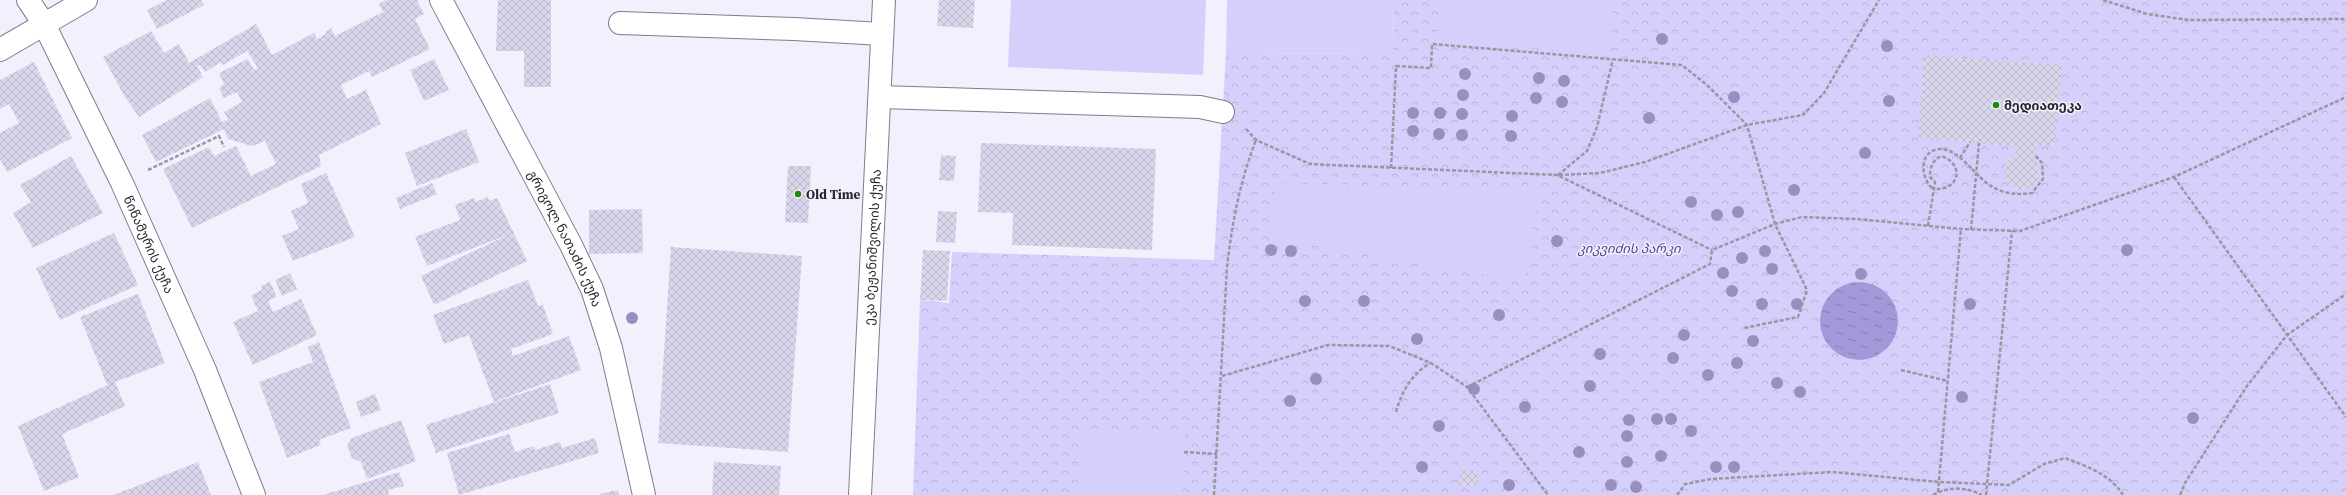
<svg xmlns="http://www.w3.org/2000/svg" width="2346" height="495" font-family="'Source Serif 4','Noto Sans Georgian',serif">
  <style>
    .park { fill: url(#park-crowns) }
    .pitch { fill: #d5cffc }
    .water { fill: url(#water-ripples) }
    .building { fill: url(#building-cross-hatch) }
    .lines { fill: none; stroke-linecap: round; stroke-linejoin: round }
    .minor-casing { stroke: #7e7c8f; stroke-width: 24 }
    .path { stroke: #9998a2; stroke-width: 2.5; stroke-dasharray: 4 2; stroke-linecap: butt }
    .minor { stroke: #fff; stroke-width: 22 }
    .path-bridge { stroke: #9998a2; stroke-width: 2.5; stroke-dasharray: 4 2; stroke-linecap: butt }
    .tree { fill: #998fbe }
    .poi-dot { fill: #1d8b0a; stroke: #f2f0fd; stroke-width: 1.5 }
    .labels { text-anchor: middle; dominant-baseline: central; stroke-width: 3; stroke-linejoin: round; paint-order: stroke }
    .poi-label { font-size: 13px; font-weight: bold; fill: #28272e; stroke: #f2f0fd; text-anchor: start }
    .street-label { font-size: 13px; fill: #28272e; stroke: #f2f0fd }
    .park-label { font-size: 13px; font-style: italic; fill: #513f8b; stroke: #f2f0fd }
  </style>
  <defs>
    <pattern id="park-crowns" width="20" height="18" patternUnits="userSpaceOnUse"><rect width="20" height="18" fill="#d5cffc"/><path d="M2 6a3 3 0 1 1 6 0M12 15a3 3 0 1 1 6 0" fill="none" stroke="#b7b2d8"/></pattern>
    <pattern id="water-ripples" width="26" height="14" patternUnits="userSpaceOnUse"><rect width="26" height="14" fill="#a399d9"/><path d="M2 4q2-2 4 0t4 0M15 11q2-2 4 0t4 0" fill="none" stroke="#857db0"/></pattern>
    <pattern id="building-cross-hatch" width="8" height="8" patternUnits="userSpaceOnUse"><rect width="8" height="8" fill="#d9d6eb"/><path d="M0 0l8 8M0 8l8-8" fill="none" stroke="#bab8ca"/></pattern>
  </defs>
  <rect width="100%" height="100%" fill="#f2f0fd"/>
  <path class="park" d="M1394,0H2346V495H913L920,300L949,303L952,252L1214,260L1226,53L1393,54Z"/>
  <path class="pitch" d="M1011,0H1206L1203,75L1008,67Z
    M1227,0H1394L1393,54L1226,53Z
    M1439,0H1614L1610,54L1436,41Z
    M1277,183L1539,191L1525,281L1268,238Z
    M1083,428L1185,433L1182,495H1079Z"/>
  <path class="water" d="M1820 321a39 39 0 1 1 78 0a39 39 0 1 1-78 0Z"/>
  <path class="building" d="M167,0H201L204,5L157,29L147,10Z
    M386,0H417L424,14L415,19L430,49L372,77L369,71L341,85L347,99L366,90L381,124L319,155L321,166L192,228L163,169L209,147L214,156L236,146L251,176L276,164L265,141L252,146L228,139L224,129L156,162L142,135L210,98L222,122L228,119L224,112L242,102L237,92L224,98L219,88L224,84L219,73L248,59L254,70L258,68L247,51L223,65L221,62L205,72L200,65L197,66L203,77L139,117L125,97L103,57L151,31L164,53L179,44L189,63L256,24L272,55L314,33L317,39L326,34V32L331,28L335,36L383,12L379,4Z
    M498,0H551V87H524V51H496Z
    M939,0H975L973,28L937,26Z
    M1924,55L2062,65L2054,147L2036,145L2034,159L2040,170L2039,178L2035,185L2023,191L2015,190L2005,180L2004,166L2015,154L2017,147L1918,137Z
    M434,59L449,90L424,101L410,70Z
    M34,62L72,138L7,172L0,159V133L19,123L9,104L0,109V80Z
    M466,129L479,162L417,186L405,153Z
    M981,143L1156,149L1152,250L1012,245L1013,213L978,212Z
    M941,155L956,156L954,181L939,180Z
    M71,156L103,213L33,248L13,213L31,202L20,185Z
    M788,166H811L808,223L785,222Z
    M326,173L355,237L293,261L282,236L299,229L291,211L308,203L301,184Z
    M432,183L437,194L400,209L396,198Z
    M488,197L489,201L497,198L527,261L434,305L421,276L510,234L427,266L415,237L460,220L455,205L474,198L475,202Z
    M642,209L643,253L589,254V210Z
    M938,211L957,212L955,243L936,242Z
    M114,233L138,285L60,320L36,268Z
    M671,247L802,256L788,452L658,443Z
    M923,250L950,251L947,301L920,300Z
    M290,273L297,289L282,296L275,280Z
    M528,280L538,306L543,305L553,334L511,349L513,356L569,336L581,370L494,402L469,335L444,344L433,315Z
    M270,282L277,297L268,301L273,312L301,299L317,335L253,365L233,322L258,311L251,295L262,290L261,286Z
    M138,294L165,363L115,382L125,406L62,434L79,477L44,491L18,426L112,383L107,385L80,317Z
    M319,342L351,428L319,440L321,445L287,458L259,382L313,362L308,347Z
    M550,384L559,413L436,453L426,425Z
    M375,394L381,410L361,417L356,402Z
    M401,420L416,461L367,479L361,462L352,458L347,446L352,438Z
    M509,434L515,452L534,446L535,450L560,442L562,448L595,438L599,453L459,495L447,453Z
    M198,462L211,495H113L137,486Z
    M714,462L781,466L779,495H712Z
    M1461,469L1478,471L1476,487L1459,485Z
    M399,472L404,486L388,490L389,495H323Z
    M618,490L619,495H600V494Z"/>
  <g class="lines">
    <defs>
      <g id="minor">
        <path id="s1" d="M28,0L44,24L122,183L205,370L254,495"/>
        <path id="s2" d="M441,0L571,245L592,289L611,348L644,495"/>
        <path d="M620,23L794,29L882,34"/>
        <path d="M0,50L86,0"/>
        <path d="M880,97L1200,107L1223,112"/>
        <path id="s3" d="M860,495L884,0"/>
      </g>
    </defs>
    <use href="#minor" class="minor-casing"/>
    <path class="path" d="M2103,0L2147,14L2189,20L2346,19
      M1246,129L1256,140L1310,164L1557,175L1712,250
      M1960,158L1970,142
      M1391,168L1396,66L1431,68L1432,44L1682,65L1707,85L1747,125L1775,224L1807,290L1798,317L1744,328
      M148,170L219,136L224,147
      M1558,175L1587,151L1597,127L1613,59
      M1559,175L1600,173L1645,162L1747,125L1803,115L1824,93L1879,0
      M1980,177C1995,192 2011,196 2032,193L2043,179L2042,163L2035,155
      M2174,177L2346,417
      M1932,188C1920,177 1919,150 1940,149C1953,149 1964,161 1972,169
      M1928,226L1935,182L1930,177C1930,167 1932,161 1941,156C1964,163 1961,190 1935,189
      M1971,230L1979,143
      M1901,370L1948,381
      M1222,376L1328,345L1389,346L1431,363L1467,387L1548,495
      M1467,387L1710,264L1712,250L1775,224L1802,217L1857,219L1961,229L2020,231L2174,177L2346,97
      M1396,412C1402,391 1411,375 1430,363
      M1184,452L1217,454
      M1938,492L1961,229
      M1214,495L1227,267C1232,223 1240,181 1256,140
      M1677,495L1685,484L1711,479L1832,472L1939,482L2009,485L2044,464L2065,458C2086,466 2110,474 2123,495
      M1933,495C1948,486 1967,487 1982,495
      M1986,495L2012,231
      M2180,495L2185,483L2247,386L2287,335L2346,294"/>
    <use href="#minor" class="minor"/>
    <path class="path-bridge" d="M1972,169L1980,177
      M1932,188L1935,189"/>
  </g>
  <g class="tree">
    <circle cx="1662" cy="39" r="6"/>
    <circle cx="1887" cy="46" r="6"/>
    <circle cx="1465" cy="74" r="6"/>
    <circle cx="1539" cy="78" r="6"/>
    <circle cx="1564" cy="81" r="6"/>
    <circle cx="1463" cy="95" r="6"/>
    <circle cx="1734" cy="97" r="6"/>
    <circle cx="1536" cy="98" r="6"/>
    <circle cx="1889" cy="101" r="6"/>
    <circle cx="1562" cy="102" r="6"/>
    <circle cx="1413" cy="113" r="6"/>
    <circle cx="1440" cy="113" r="6"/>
    <circle cx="1462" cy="114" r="6"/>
    <circle cx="1512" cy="116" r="6"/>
    <circle cx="1649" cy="118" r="6"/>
    <circle cx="1413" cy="131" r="6"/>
    <circle cx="1439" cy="134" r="6"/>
    <circle cx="1462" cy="135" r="6"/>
    <circle cx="1511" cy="136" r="6"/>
    <circle cx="1865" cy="153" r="6"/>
    <circle cx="1794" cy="190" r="6"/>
    <circle cx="1691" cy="202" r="6"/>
    <circle cx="1738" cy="212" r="6"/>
    <circle cx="1717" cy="215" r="6"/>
    <circle cx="1557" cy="241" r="6"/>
    <circle cx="1271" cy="250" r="6"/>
    <circle cx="2127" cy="250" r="6"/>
    <circle cx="1291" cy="251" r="6"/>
    <circle cx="1765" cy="251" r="6"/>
    <circle cx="1742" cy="258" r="6"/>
    <circle cx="1772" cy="269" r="6"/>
    <circle cx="1723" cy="273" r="6"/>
    <circle cx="1861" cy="274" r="6"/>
    <circle cx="1732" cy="291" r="6"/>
    <circle cx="1305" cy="301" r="6"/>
    <circle cx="1364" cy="301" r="6"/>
    <circle cx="1762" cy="304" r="6"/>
    <circle cx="1797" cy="304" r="6"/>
    <circle cx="1970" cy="304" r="6"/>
    <circle cx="1499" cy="315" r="6"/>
    <circle cx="632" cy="318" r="6"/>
    <circle cx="1684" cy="335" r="6"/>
    <circle cx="1417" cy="339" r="6"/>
    <circle cx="1753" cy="341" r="6"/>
    <circle cx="1600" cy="354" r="6"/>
    <circle cx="1673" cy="358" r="6"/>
    <circle cx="1737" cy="363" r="6"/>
    <circle cx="1708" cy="375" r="6"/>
    <circle cx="1316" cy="379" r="6"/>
    <circle cx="1777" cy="383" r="6"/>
    <circle cx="1590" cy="386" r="6"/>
    <circle cx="1474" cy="389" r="6"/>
    <circle cx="1800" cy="392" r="6"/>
    <circle cx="1962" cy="397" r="6"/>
    <circle cx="1290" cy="401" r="6"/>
    <circle cx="1525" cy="407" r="6"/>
    <circle cx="2193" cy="418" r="6"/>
    <circle cx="1657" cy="419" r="6"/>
    <circle cx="1671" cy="419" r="6"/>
    <circle cx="1629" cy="420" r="6"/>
    <circle cx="1439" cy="426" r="6"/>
    <circle cx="1691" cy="431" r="6"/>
    <circle cx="1627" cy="436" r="6"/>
    <circle cx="1579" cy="452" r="6"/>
    <circle cx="1661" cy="456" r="6"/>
    <circle cx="1627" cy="462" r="6"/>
    <circle cx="1422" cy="467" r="6"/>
    <circle cx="1716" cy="467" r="6"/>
    <circle cx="1734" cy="467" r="6"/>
    <circle cx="1509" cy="485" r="6"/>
    <circle cx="1611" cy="485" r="6"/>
    <circle cx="1636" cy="487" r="6"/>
  </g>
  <g class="poi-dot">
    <circle cx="1996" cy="105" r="4"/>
    <circle cx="798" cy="194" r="4"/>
  </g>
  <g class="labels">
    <g class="poi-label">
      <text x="2004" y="105">მედიათეკა</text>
      <text x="806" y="194">Old Time</text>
    </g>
    <g class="street-label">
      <text stroke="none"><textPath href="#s2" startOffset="269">გრიგოლ ნათაძის ქუჩა</textPath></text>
      <text stroke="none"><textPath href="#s1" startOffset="273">წიწამურის ქუჩა</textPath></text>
      <text stroke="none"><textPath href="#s3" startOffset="248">ეკა ბეჟანიშვილის ქუჩა</textPath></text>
    </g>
    <g class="park-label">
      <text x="1629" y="248">კიკვიძის პარკი</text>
    </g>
  </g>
</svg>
